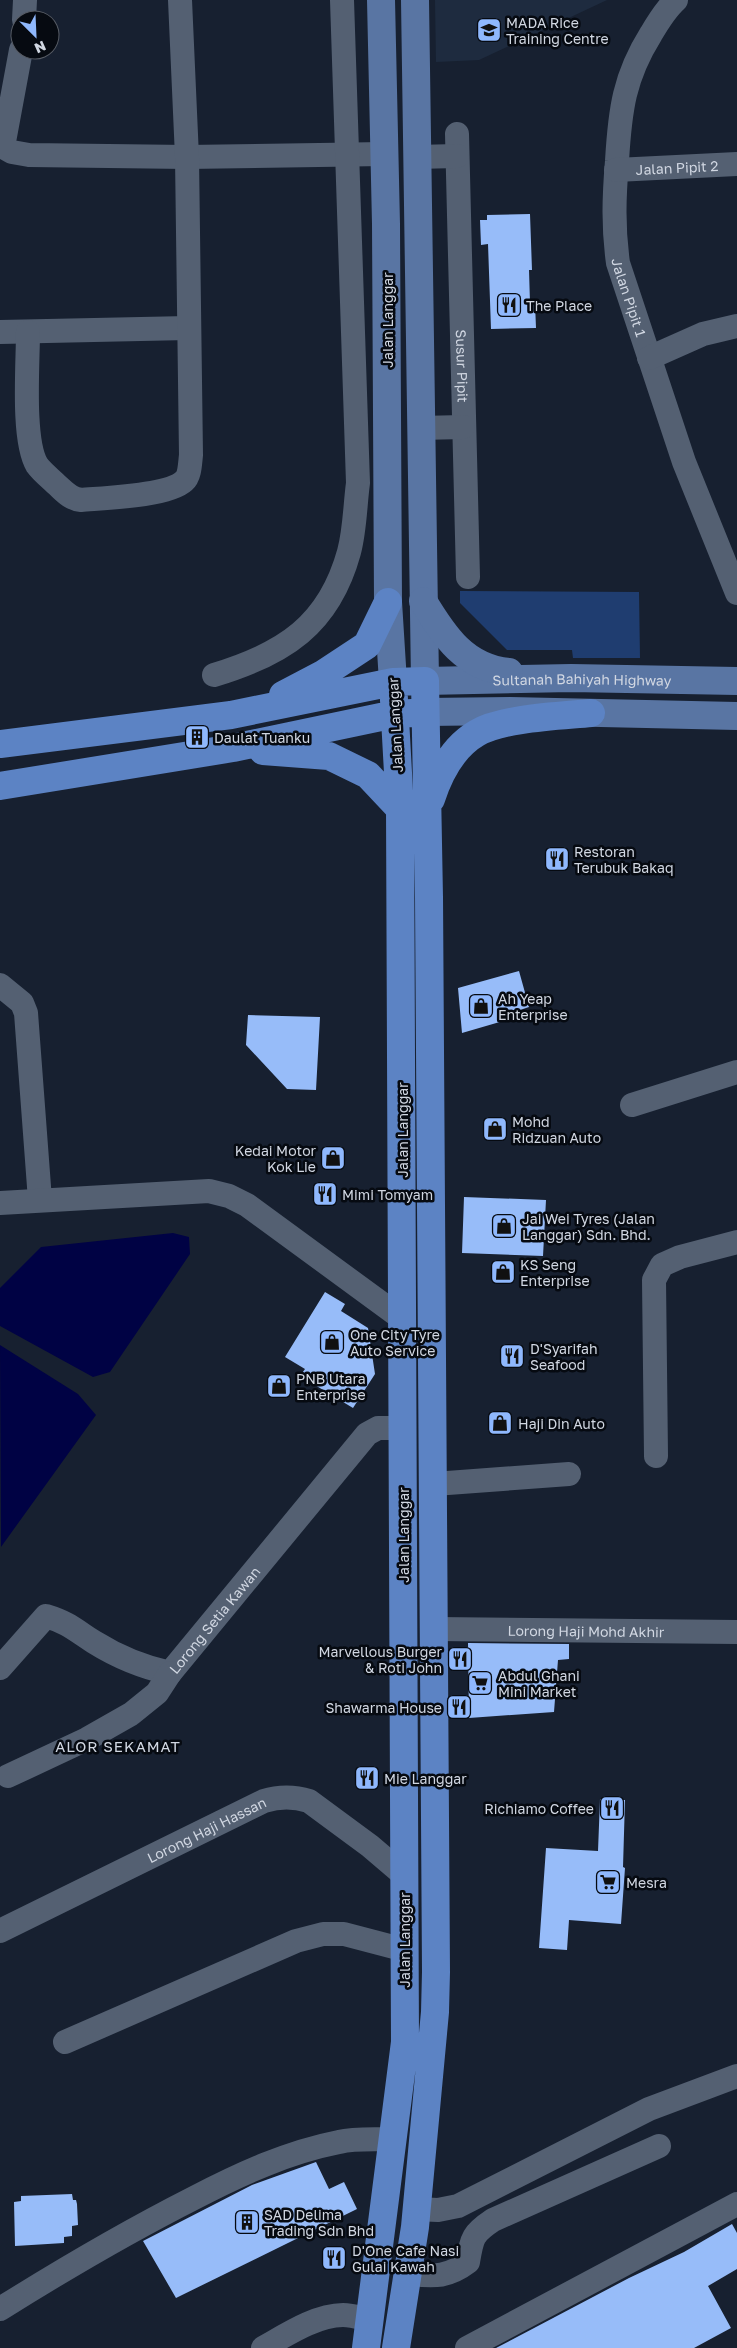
<svg xmlns="http://www.w3.org/2000/svg" width="737" height="2348" font-family="'Golos Text',sans-serif">
  <style>
    .built { fill: #1e2b3f }
    .green { fill: #1f3d70 }
    .water { fill: #000244 }
    .building { fill: #97bcf9 }
    .lines { fill: none; stroke-linecap: round; stroke-linejoin: round }
    .minor { stroke: #546072; stroke-width: 24 }
    .major { stroke: #5975a3; stroke-width: 28 }
    .highway { stroke: #5c83c4; stroke-width: 28 }
    .labels { text-anchor: middle; dominant-baseline: central; stroke-width: 5; stroke-linejoin: round; paint-order: stroke }
    .poi-label { font-size: 14px; fill: #d1d7e2; stroke: #060a11; text-anchor: start }
    .street-label { font-size: 14px; fill: #d1d7e2; stroke: #060a11 }
    .neighbourhood-label { font-size: 15px; letter-spacing: 1px; fill: #d1d7e2; stroke: #060a11 }
  </style>
  <rect width="100%" height="100%" fill="#172030"/>
  <path class="built" d="M435,0H607L479,60L436,62Z"/>
  <path class="green" d="M460,591L639,592L640,658H573L572,650H507L460,603Z"/>
  <path class="water" d="M173,1233L189,1237L190,1254L110,1372L93,1377L0,1326V1288L41,1247Z
    M0,1345L78,1394L96,1415L1,1547Z"/>
  <path class="building" d="M530,214L532,270H529L530,303H535L536,328L491,329L488,244L481,245L480,220H487V215Z
    M519,971L529,1007L508,1014L510,1019L462,1033L458,988Z
    M248,1015L320,1017L316,1090L287,1089L246,1045Z
    M464,1197L546,1200L543,1256L462,1253Z
    M325,1292L345,1304L341,1311L368,1328L375,1374L353,1408L300,1376L305,1369L285,1357Z
    M468,1643L569,1644V1659L558,1660L554,1712L469,1718Z
    M600,1799L625,1800L623,1867L625,1868L621,1924L569,1920L567,1950L539,1948L546,1848L598,1851Z
    M316,2162L329,2189L344,2182L357,2209L176,2298L143,2241L252,2185Z
    M72,2194L73,2200H76L77,2204L78,2225L72,2226V2236L64,2237V2243L15,2246L14,2202L21,2201V2196Z
    M732,2224L737,2233V2269L708,2286L731,2328L694,2348H496L629,2278L684,2252Z"/>
  <g class="lines">
    <g class="minor">
      <path id="s1" d="M676,0C666,9 658,22 651,34C624,77 620,110 617,161C614,197 613,227 618,263L684,462L737,593"/>
      <path d="M24,20L25,0"/>
      <path d="M21,50L3,147L12,152L29,155L187,157L384,154"/>
      <path id="s2" d="M457,134L468,577"/>
      <path d="M416,157L457,156"/>
      <path id="s3" d="M616,170L737,164"/>
      <path d="M0,332L188,328"/>
      <path d="M28,332C28,363 22,440 37,465C42,472 50,478 56,484C64,491 70,499 81,500C104,498 168,496 184,481C190,476 190,463 191,455L187,157L180,0"/>
      <path d="M649,358L703,334L737,326"/>
      <path d="M420,428L463,427"/>
      <path d="M214,675C284,654 329,625 349,552C355,530 355,505 358,483L342,0"/>
      <path d="M0,985L22,1003L26,1013L40,1200"/>
      <path d="M632,1105L737,1072"/>
      <path d="M0,1203L209,1191L229,1196L247,1205L400,1317"/>
      <path d="M656,1456L654,1280L662,1265L680,1257L737,1242"/>
      <path d="M434,1484L569,1474"/>
      <path id="s4" d="M435,1629L737,1632"/>
      <path id="s5" d="M0,1668L46,1616C69,1623 75,1630 94,1642C118,1657 142,1667 170,1673L367,1434L378,1428H402"/>
      <path d="M8,1776L87,1739L131,1714L157,1693L170,1673"/>
      <path id="s6" d="M0,1931L264,1801C280,1796 293,1796 309,1801L370,1846L404,1875"/>
      <path d="M65,2042L296,1941L323,1934H344L405,1950"/>
      <path d="M416,2209L438,2210L458,2206L649,2109L737,2076"/>
      <path d="M408,2274C434,2276 447,2278 468,2262C472,2238 472,2234 493,2220L659,2146"/>
      <path d="M0,2309C64,2269 127,2232 194,2198C240,2174 288,2152 339,2142C356,2138 375,2140 392,2139"/>
      <path d="M263,2348C286,2335 316,2315 343,2315C352,2315 361,2318 370,2320"/>
      <path d="M467,2348L737,2204"/>
    </g>
    <g class="major">
      <path d="M381,0L386,224L388,602L393,682"/>
      <path id="s7" d="M415,0L425,681L571,678L737,681"/>
      <path d="M423,601C444,636 465,668 509,672"/>
      <path d="M426,712L510,711L737,716"/>
    </g>
    <path class="highway" d="M283,695L323,674L367,645L388,602
      M0,744L231,715L393,682L425,681L429,897L436,1972L435,2012L415,2227L396,2348
      M263,751L329,756L368,775L400,809
      M0,786L233,748L395,714L412,713
      M431,799C439,774 453,747 477,733C502,718 561,716 591,713
      M366,2348L405,2042L400,809L393,682"/>
  </g>
  <defs>
    <symbol id="university-square" viewBox="-11 -11 22 22"><rect x="-9" y="-9" width="18" height="18" rx="4" fill="#8fb8fd" stroke="#060a11"/><path d="M0-5L7-2L0 1L-7-2ZM-4 1L0 2.5L4 1V4Q0 6-4 4Z" fill="#111"/></symbol>
    <symbol id="restaurant-square" viewBox="-11 -11 22 22"><rect x="-9" y="-9" width="18" height="18" rx="4" fill="#8fb8fd" stroke="#060a11"/><path d="M-5-6h1v4h1v-4h1v4h1v-4h1v5L-1.5 .5V6h-2V.5L-5-1ZM5-6V6H3V1.5H1.5Q1.5-4 5-6Z" fill="#111"/></symbol>
    <symbol id="building-square" viewBox="-11 -11 22 22"><rect x="-9" y="-9" width="18" height="18" rx="4" fill="#8fb8fd" stroke="#060a11"/><path d="M-4-6H4V6H1V3H-1V6H-4ZM-2.5-4.3h1.7v1.8h-1.7ZM.8-4.3h1.7v1.8H.8ZM-2.5-1h1.7V.8h-1.7ZM.8-1h1.7V.8H.8Z" fill="#111"/></symbol>
    <symbol id="shop-square" viewBox="-11 -11 22 22"><rect x="-9" y="-9" width="18" height="18" rx="4" fill="#8fb8fd" stroke="#060a11"/><path d="M-5-2.5h2.3a2.7 3.5 0 0 1 5.4 0H5L5.5 6h-11ZM-1.5-2.5h3a1.5 2.3 0 0 0-3 0Z" fill="#111"/></symbol>
    <symbol id="supermarket-square" viewBox="-11 -11 22 22"><rect x="-9" y="-9" width="18" height="18" rx="4" fill="#8fb8fd" stroke="#060a11"/><path d="M-6-5.5h2.5l.6 2H6L4.5 2H-2.5L-4.4-4H-6ZM-1.5 3.2a1.3 1.3 0 1 0 .1 0ZM3 3.2a1.3 1.3 0 1 0 .1 0Z" fill="#111"/></symbol>
  </defs>
  <g fill-rule="evenodd">
    <use href="#university-square" x="475" y="16" width="28" height="28"/>
    <use href="#restaurant-square" x="495" y="291" width="28" height="28"/>
    <use href="#building-square" x="183" y="723" width="28" height="28"/>
    <use href="#restaurant-square" x="543" y="845" width="28" height="28"/>
    <use href="#shop-square" x="467" y="992" width="28" height="28"/>
    <use href="#shop-square" x="481" y="1115" width="28" height="28"/>
    <use href="#shop-square" x="319" y="1144" width="28" height="28"/>
    <use href="#restaurant-square" x="311" y="1180" width="28" height="28"/>
    <use href="#shop-square" x="490" y="1212" width="28" height="28"/>
    <use href="#shop-square" x="489" y="1258" width="28" height="28"/>
    <use href="#shop-square" x="318" y="1328" width="28" height="28"/>
    <use href="#restaurant-square" x="498" y="1342" width="28" height="28"/>
    <use href="#shop-square" x="265" y="1372" width="28" height="28"/>
    <use href="#shop-square" x="486" y="1409" width="28" height="28"/>
    <use href="#restaurant-square" x="446" y="1645" width="28" height="28"/>
    <use href="#supermarket-square" x="466" y="1669" width="28" height="28"/>
    <use href="#restaurant-square" x="445" y="1693" width="28" height="28"/>
    <use href="#restaurant-square" x="353" y="1764" width="28" height="28"/>
    <use href="#restaurant-square" x="598" y="1794" width="28" height="28"/>
    <use href="#supermarket-square" x="594" y="1868" width="28" height="28"/>
    <use href="#building-square" x="233" y="2208" width="28" height="28"/>
    <use href="#restaurant-square" x="320" y="2244" width="28" height="28"/>
  </g>
  <g class="labels">
    <g class="poi-label">
      <text x="506" y="22">MADA Rice<tspan x="506" dy="16">Training Centre</tspan></text>
      <text x="526" y="305">The Place</text>
      <text x="214" y="737">Daulat Tuanku</text>
      <text x="574" y="851">Restoran<tspan x="574" dy="16">Terubuk Bakaq</tspan></text>
      <text x="498" y="998">Ah Yeap<tspan x="498" dy="16">Enterprise</tspan></text>
      <text x="512" y="1121">Mohd<tspan x="512" dy="16">Ridzuan Auto</tspan></text>
      <text x="316" y="1150" text-anchor="end">Kedai Motor<tspan x="316" dy="16">Kok Lie</tspan></text>
      <text x="342" y="1194">Mimi Tomyam</text>
      <text x="522" y="1218">Jai Wei Tyres (Jalan<tspan x="522" dy="16">Langgar) Sdn. Bhd.</tspan></text>
      <text x="520" y="1264">KS Seng<tspan x="520" dy="16">Enterprise</tspan></text>
      <text x="350" y="1334">One City Tyre<tspan x="350" dy="16">Auto Service</tspan></text>
      <text x="530" y="1348">D'Syarifah<tspan x="530" dy="16">Seafood</tspan></text>
      <text x="296" y="1378">PNB Utara<tspan x="296" dy="16">Enterprise</tspan></text>
      <text x="518" y="1423">Haji Din Auto</text>
      <text x="442" y="1651" text-anchor="end">Marvellous Burger<tspan x="442" dy="16">&amp; Roti John</tspan></text>
      <text x="498" y="1675">Abdul Ghani<tspan x="498" dy="16">Mini Market</tspan></text>
      <text x="442" y="1707" text-anchor="end">Shawarma House</text>
      <text x="384" y="1778">Mie Langgar</text>
      <text x="594" y="1808" text-anchor="end">Richiamo Coffee</text>
      <text x="626" y="1882">Mesra</text>
      <text x="264" y="2214">SAD Delima<tspan x="264" dy="16">Trading Sdn Bhd</tspan></text>
      <text x="352" y="2250">D'One Cafe Nasi<tspan x="352" dy="16">Gulai Kawah</tspan></text>
    </g>
    <g class="street-label">
      <text stroke="none"><textPath href="#s3" startOffset="61">Jalan Pipit 2</textPath></text>
      <text stroke="none"><textPath href="#s1" startOffset="314">Jalan Pipit 1</textPath></text>
      <text transform="translate(387 320) rotate(-90)">Jalan Langgar</text>
      <text stroke="none"><textPath href="#s2" startOffset="232">Susur Pipit</textPath></text>
      <text stroke="none"><textPath href="#s7" startOffset="838">Sultanah Bahiyah Highway</textPath></text>
      <text transform="translate(395 725) rotate(-93)">Jalan Langgar</text>
      <text transform="translate(402 1130) rotate(-90)">Jalan Langgar</text>
      <text transform="translate(403 1535) rotate(-90)">Jalan Langgar</text>
      <text stroke="none"><textPath href="#s5" startOffset="276">Lorong Setia Kawan</textPath></text>
      <text stroke="none"><textPath href="#s4" startOffset="151">Lorong Haji Mohd Akhir</textPath></text>
      <text stroke="none"><textPath href="#s6" startOffset="230">Lorong Haji Hassan</textPath></text>
      <text transform="translate(404 1940) rotate(-90)">Jalan Langgar</text>
    </g>
    <g class="neighbourhood-label">
      <text x="118" y="1746">ALOR SEKAMAT</text>
    </g>
  </g>
  <g transform="translate(35 35) rotate(156)"><circle r="24" fill="#060a11" stroke="#575c65"/>
  <path d="M0-4L9 19L0 12L-9 19Z" fill="#8fb8fd"/>
  <text y="-8" font-size="14" font-weight="bold" text-anchor="middle" fill="#d1d7e2">N</text>
  </g>
</svg>
